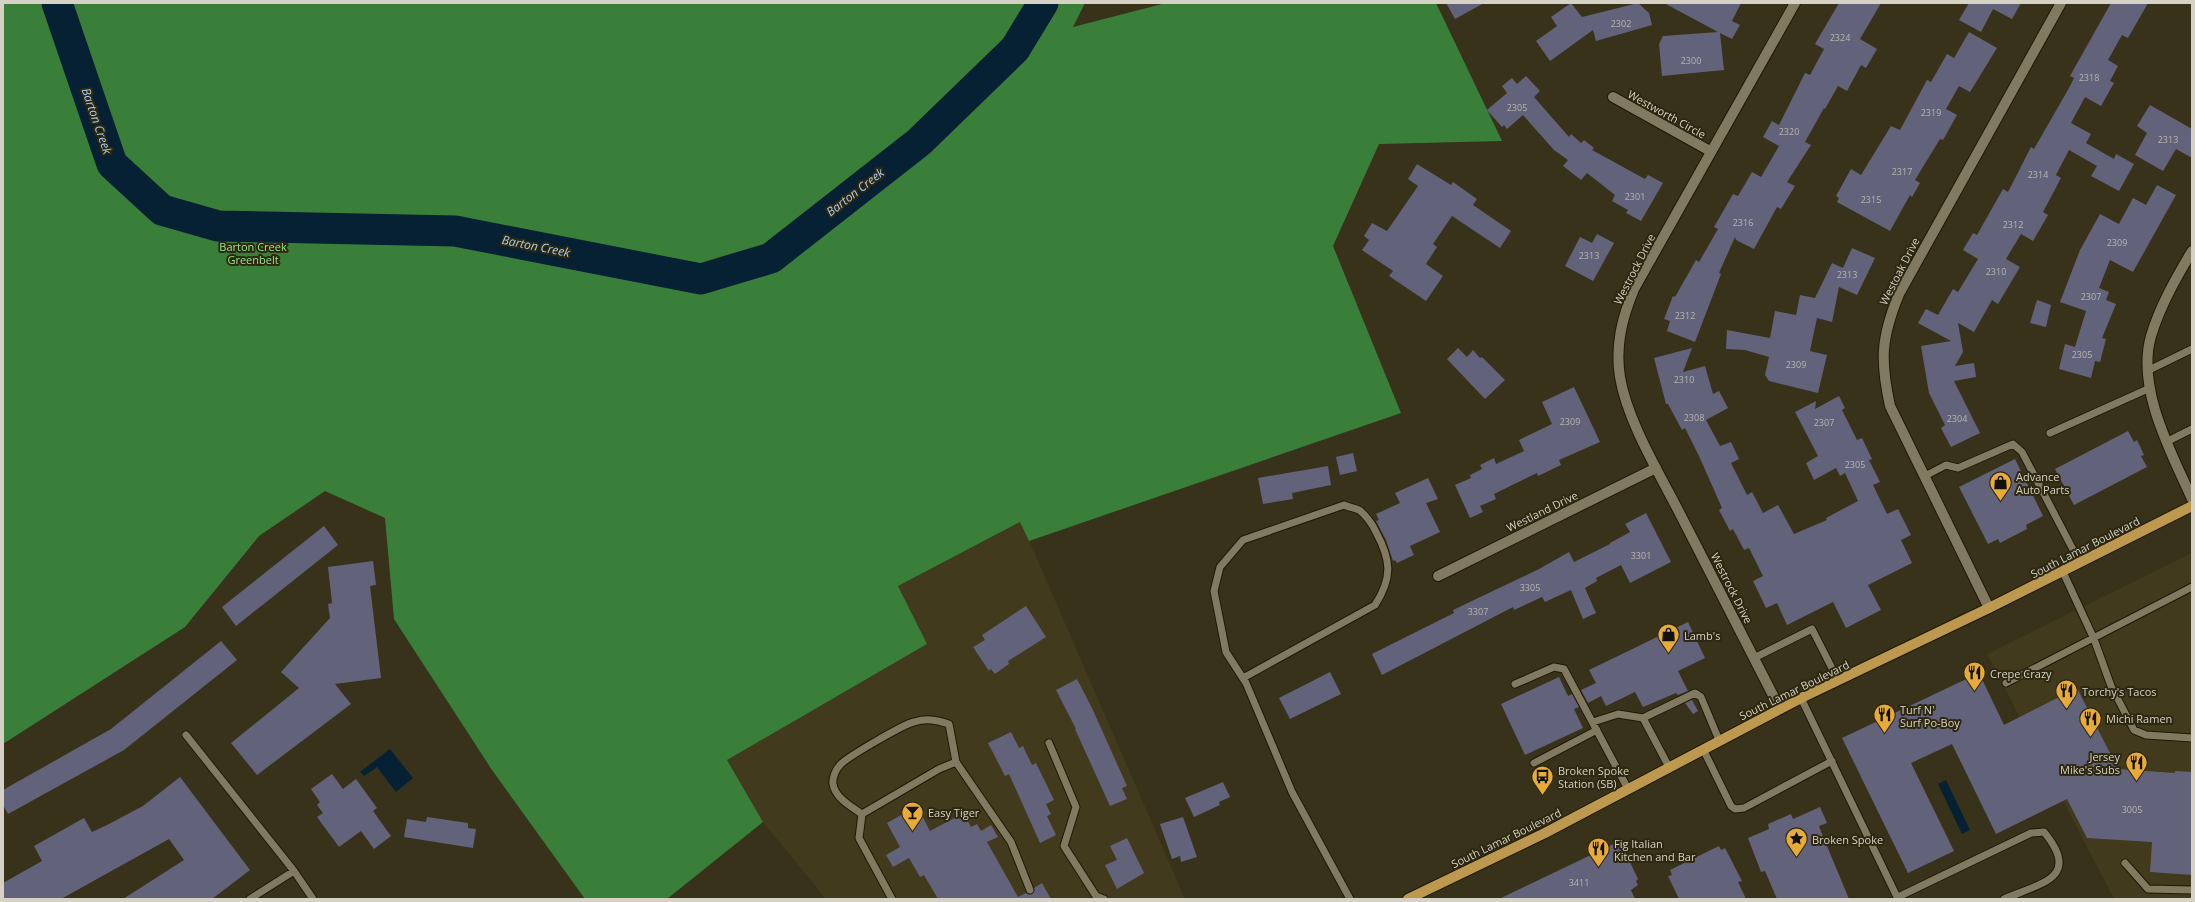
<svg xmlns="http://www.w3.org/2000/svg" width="2195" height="902" font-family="'Open Sans',sans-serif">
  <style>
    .built { fill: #423a1c }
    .forest { fill: #3a7f39 }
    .water { fill: #062034 }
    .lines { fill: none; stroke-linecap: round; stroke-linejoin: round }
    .river { stroke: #062034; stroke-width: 31 }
    .building { fill: #62627a }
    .service-casing { stroke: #1f1904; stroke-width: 9 }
    .minor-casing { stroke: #1f1904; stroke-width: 12 }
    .primary-casing { stroke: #1f1904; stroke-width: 12 }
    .service { stroke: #817a61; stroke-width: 7 }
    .minor { stroke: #817a61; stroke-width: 10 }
    .primary { stroke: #bd9950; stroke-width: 10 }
    .labels { text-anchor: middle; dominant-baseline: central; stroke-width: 4; stroke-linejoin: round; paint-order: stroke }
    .number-label { font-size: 9px; fill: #b8b5b2 }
    .street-label { font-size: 11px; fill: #d5d1c4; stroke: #2e2811 }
    .park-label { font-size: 11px; fill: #90ea8b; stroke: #2e2811 }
    .poi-label { font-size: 11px; fill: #d5d1c4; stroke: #2e2811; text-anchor: start }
    .water-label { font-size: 12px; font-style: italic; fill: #a8cdef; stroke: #2e2811 }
  </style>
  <rect width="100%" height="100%" fill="#38321b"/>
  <path class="built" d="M1021,522L1185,899H826L763,822L727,760L927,644L898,586Z
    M2192,553V899H2114L1987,654Z"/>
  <path class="forest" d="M3,3H1085L1073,27L1166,3H1436L1502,141L1379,144L1333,246L1401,413L1029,541L1020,522L898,586L927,644L727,760L763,822L667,899H585L492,770L394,619L385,518L325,491L259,536L185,627L3,744Z"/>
  <path class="water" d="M390,749L413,778L396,792L377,767L364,776L360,772Z
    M1946,780L1970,830L1962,834L1938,784Z"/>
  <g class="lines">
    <path class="river" d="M57,3L112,164L162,210L218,226L455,231L701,279L771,258L919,142L1015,49L1043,3"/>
  </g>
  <path class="building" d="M1446,3H1484L1455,19Z
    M1571,3L1582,17L1638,3L1649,13L1652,25L1596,41L1593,30L1550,61L1536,41L1557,26L1551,17Z
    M1664,3H1741L1732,21L1740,25L1732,39L1720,33L1724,70L1662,76L1659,44L1663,36L1718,32Z
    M1839,3H1881L1860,39L1877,49L1866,68L1861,65L1847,91L1838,86L1825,109L1824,108L1805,142L1811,145L1787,182L1795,186L1781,209L1777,207L1754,249L1736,240L1735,237L1719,273L1721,274L1695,342L1667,331L1670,321L1664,319L1673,296L1675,297L1696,260L1699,262L1718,229L1714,227L1733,194L1738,196L1752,172L1761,177L1779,146L1763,137L1772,121L1779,125L1805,73L1810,75L1824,49L1815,44Z
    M1969,3H2021L2012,19L1993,9L1981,32L1959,20Z
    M2111,3H2148L2128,38L2122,35L2108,60L2118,66L2110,81L2114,83L2101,106L2085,97L2071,123L2091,134L2086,143L2114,159L2116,154L2134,164L2119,191L2091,176L2097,166L2069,150L2056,175L2061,178L2043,212L2048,215L2033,241L2021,234L2006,259L2020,267L1998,304L1992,300L1974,332L1958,323L1963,352L1955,366L1974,363L1976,377L1954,381L1980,433L1951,447L1941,428L1945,425L1929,393L1921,346L1951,341L1918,323L1926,309L1938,315L1953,289L1958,292L1978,259L1963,250L1973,233L1977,235L2003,189L2008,192L2031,147L2034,149L2069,88L2074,78L2070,76Z
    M1969,32L1997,48L1970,92L1959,86L1946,109L1957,115L1943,140L1940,139L1915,180L1920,183L1912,197L1910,195L1890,231L1837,202L1839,198L1836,196L1851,169L1861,175L1891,126L1900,130L1927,80L1931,82L1947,54L1954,58Z
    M1526,76L1540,91L1534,97L1569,137L1571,134L1581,143L1584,140L1594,148L1592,150L1645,179L1648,175L1663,183L1641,221L1626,213L1628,210L1612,201L1615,195L1587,173L1581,180L1563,166L1568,160L1554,150L1523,115L1507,129L1504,125L1502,127L1487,110L1507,93L1502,86L1512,78L1517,84Z
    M2150,105L2192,129V158L2176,149L2163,171L2135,155L2147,133L2137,126Z
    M1417,164L1451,185L1453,182L1477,199L1473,205L1511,231L1500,248L1452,216L1433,244L1437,247L1426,264L1443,276L1426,301L1389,276L1393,271L1362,250L1369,240L1364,236L1372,223L1387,231L1418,186L1408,179Z
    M2157,185L2176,195L2133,272L2110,260L2099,288L2109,292L2106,300L2116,304L2102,338L2106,339L2100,362L2095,361L2091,378L2059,369L2065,344L2075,347L2086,311L2060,302L2080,250L2100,214L2119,224L2133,198L2146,205Z
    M1597,234L1614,243L1593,281L1565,266L1580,237L1592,243Z
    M1852,248L1875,258L1857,295L1839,287L1832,322L1817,318L1810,351L1827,355L1818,393L1769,381L1765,375L1769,357L1745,350L1726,349L1727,330L1770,338L1775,311L1796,315L1800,295L1815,298L1832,263L1843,268Z
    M2037,300L2051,305L2046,327L2030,323Z
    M1458,348L1467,357L1473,350L1480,358L1482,357L1505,380L1485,399L1447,359Z
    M1692,348L1683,372L1705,366L1713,394L1719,391L1728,408L1706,420L1720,446L1731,442L1739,459L1731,463L1747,495L1752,492L1763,513L1778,505L1794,534L1827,520L1826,518L1858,501L1845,473L1840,476L1836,468L1814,480L1806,463L1818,456L1795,412L1816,401L1815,409L1839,396L1845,408L1842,410L1857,440L1862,438L1872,459L1869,460L1880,482L1873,485L1887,514L1898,509L1911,535L1901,540L1912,563L1868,585L1881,610L1846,628L1833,602L1787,625L1777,603L1766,608L1753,581L1763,576L1749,548L1744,550L1733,529L1730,531L1719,510L1722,508L1699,456L1685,428L1682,430L1668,404H1666L1654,358Z
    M1574,387L1600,442L1559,460L1561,465L1538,476L1537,473L1494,494L1496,499L1480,506L1483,512L1470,518L1455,485L1471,478L1470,475L1482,469L1480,465L1494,458L1496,464L1524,451L1519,440L1552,424L1542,402Z
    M2128,431L2134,442L2137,440L2144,455L2141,456L2147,467L2074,505L2055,469Z
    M1353,453L1357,471L1340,475L1336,457Z
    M2015,459L2043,516L2026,525L2027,529L2000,543L1998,539L1988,544L1959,487Z
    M1328,466L1331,485L1292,493L1293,499L1263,504L1258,478Z
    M1428,478L1438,499L1426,503L1440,532L1410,546L1414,555L1397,563L1395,560L1393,561L1386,540L1376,521L1379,520L1376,514L1400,503L1395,493Z
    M1646,513L1671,562L1630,583L1621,565L1596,578L1597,581L1585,588L1596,613L1583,619L1571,590L1545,602L1542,597L1514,610L1513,607L1382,675L1372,654L1454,613L1453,610L1539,569L1569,552L1574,562L1610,544V543L1630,532L1625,524Z
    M324,526L338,545L236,626L222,607Z
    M373,561L376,585L370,586L381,678L335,684L351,704L257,775L231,743L299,688L281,672L330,618L328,604L332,603L328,567Z
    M1026,606L1046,637L1008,661L1009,664L995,674L991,669L989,671L973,647L985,640L982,635Z
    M1688,622L1705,658L1678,671L1688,691L1678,695L1676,693L1643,707L1635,692L1606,706L1601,696L1588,703L1581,690L1596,683L1589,670Z
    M221,641L237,660L124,750L8,814L3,805V790L111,729Z
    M1330,672L1341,694L1290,719L1279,698Z
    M1979,673L2004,725L2077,688L2118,769L2175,773V771L2192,772V875L2150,872L2152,842L2087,838L2067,799L1996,834L1952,744L1911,763L1954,851L1908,873L1842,738Z
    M1559,677L1568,696L1572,694L1579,707L1574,709L1583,728L1525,755L1501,704Z
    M1077,679L1092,708L1127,786L1122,788L1127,799L1110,806L1075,729H1076L1056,690Z
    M1692,700L1698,711L1693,714L1685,703Z
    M1011,732L1019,748L1023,746L1032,765L1036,763L1054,800L1046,804L1051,814L1047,816L1056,835L1040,843L1009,774L1005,776L988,743Z
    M332,774L343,789L356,779L377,808L373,811L391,836L374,849L361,831L339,847L317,817L323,813L317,805L320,802L311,789Z
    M180,777L250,870L212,899H123L184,860L169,839L61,899H3V883L42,861L34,846L84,818L92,832L107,825L143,806Z
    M1223,782L1230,797L1219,802L1220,805L1194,817L1185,798Z
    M917,806L930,831L964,813L971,827L977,824L981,831L991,825L998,837L987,842L1018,897L1026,893L1032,894L1034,888L1042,883L1051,899H938L924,875L920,877L909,858L893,867L886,855L900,847L887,823Z
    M1820,807L1827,823L1819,826L1822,834L1849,899H1777L1765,871L1761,872L1748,838L1769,829L1768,824L1791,814L1793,819Z
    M427,817L468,823V828L476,829L473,848L404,837L407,819L426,822Z
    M1183,817L1197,857L1181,862L1180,856L1172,859L1160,824Z
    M1127,838L1144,873L1117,889L1105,865L1117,860L1110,846Z
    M1620,841L1638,879L1636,881L1638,885L1631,890L1635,899H1499Z
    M1719,846L1721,850L1725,848L1742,881L1738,882L1746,899H1679L1668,876L1672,875L1670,870Z"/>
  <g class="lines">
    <defs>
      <path id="service" d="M2147,371L2192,349
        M2050,433L2150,388
        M2166,442L2192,429
        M1925,476L1946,465L1958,468L2013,444L2022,452L2080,563
        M2063,572L2094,639L2111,686L2134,730L2146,735L2192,738
        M1754,658L1812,629L1838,680
        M1243,678L1375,605C1393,577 1391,560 1376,532C1373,525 1365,514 1359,510C1354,508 1348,507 1344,505L1243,540L1220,567L1214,591L1226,652L1246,683L1292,792L1350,899
        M2006,683L2192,587
        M1515,684L1554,667L1564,669L1628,789
        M1801,698L1898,899
        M1643,718L1695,693L1701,697L1719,740
        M1593,722L1618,714L1643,718L1669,767
        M186,735L294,871L313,899
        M1049,743L1076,807L1064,846L1096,896L1104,899
        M1703,749L1731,806L1735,809L1744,808L1832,761
        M1534,763L1597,730
        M862,814C852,807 835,798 833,784C832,778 836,769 840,765C847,757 904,724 914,722C927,718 936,720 949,724L956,762
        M2125,863L2148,889L2192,890
        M1898,897L2031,833L2044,832C2082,878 2041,883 2004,899
        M250,899L294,871
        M892,899L859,838L862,814L939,769L956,762L1011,842L1030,890"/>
      <path id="minor" d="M1613,97L1710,151
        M2192,251C2176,278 2160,306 2151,336C2136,388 2171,452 2192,499
        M1438,576L1656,468
        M1989,608L1890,406C1880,360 1881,338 1899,294L2061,3
        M1780,709C1746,643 1712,576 1678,510C1658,471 1627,420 1620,377C1615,346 1622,318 1634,289L1795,3"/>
      <path id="primary" d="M1408,899L1545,833L1801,698L1989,608L2192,506"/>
    </defs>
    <use href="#service" class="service-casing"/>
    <use href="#minor" class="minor-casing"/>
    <use href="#primary" class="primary-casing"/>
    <use href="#service" class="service"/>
    <use href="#minor" class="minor"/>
    <use href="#primary" class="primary"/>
  </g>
  <defs>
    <symbol id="shop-pin" viewBox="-11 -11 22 30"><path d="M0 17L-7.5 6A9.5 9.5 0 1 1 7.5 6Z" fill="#e8ab37" stroke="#2e2811"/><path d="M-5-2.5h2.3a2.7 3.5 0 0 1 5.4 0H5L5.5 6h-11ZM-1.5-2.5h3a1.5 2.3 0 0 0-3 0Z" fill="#111"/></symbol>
    <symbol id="restaurant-pin" viewBox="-11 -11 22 30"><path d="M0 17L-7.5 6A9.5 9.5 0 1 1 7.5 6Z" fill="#e8ab37" stroke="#2e2811"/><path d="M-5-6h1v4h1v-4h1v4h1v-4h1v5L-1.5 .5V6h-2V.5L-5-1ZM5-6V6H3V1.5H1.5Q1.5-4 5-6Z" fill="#111"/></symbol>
    <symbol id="bus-pin" viewBox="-11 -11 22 30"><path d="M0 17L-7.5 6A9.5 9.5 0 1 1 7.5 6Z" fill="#e8ab37" stroke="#2e2811"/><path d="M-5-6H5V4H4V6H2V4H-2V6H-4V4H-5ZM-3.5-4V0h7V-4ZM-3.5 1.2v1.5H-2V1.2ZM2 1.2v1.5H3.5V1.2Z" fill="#111"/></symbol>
    <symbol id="bar-pin" viewBox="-11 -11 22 30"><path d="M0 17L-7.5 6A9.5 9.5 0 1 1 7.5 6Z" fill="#e8ab37" stroke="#2e2811"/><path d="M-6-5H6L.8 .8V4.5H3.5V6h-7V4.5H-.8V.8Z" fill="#111"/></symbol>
    <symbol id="sight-pin" viewBox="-11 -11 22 30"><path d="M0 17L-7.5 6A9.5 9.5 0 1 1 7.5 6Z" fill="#e8ab37" stroke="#2e2811"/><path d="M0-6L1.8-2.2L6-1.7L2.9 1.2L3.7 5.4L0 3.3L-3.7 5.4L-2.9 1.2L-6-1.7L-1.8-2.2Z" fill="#111"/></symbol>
  </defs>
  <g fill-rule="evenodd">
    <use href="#shop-pin" x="1988" y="470" width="25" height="34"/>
    <use href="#shop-pin" x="1656" y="622" width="25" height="34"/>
    <use href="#restaurant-pin" x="1962" y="660" width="25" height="34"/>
    <use href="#restaurant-pin" x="2054" y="678" width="25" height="34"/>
    <use href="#restaurant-pin" x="1872" y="702" width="25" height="34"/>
    <use href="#restaurant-pin" x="2078" y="706" width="25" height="34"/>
    <use href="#restaurant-pin" x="2124" y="750" width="25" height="34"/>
    <use href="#bus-pin" x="1530" y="764" width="25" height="34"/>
    <use href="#bar-pin" x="900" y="800" width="25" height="34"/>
    <use href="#sight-pin" x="1784" y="826" width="25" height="34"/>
    <use href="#restaurant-pin" x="1586" y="836" width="25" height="34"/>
  </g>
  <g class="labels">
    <g class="number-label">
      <text x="1621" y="23">2302</text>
      <text x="1840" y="37">2324</text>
      <text x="1691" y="60">2300</text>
      <text x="2089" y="77">2318</text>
      <text x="1517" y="107">2305</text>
      <text x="1931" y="112">2319</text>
      <text x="1789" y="131">2320</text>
      <text x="2168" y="139">2313</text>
      <text x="1902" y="171">2317</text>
      <text x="2038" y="174">2314</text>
      <text x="1635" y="196">2301</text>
      <text x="1871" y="199">2315</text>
      <text x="1743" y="222">2316</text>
      <text x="2013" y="224">2312</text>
      <text x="2117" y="242">2309</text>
      <text x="1589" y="255">2313</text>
      <text x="1996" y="271">2310</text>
      <text x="1847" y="274">2313</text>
      <text x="2091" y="296">2307</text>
      <text x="1685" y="315">2312</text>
      <text x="2082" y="354">2305</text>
      <text x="1796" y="364">2309</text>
      <text x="1684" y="379">2310</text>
      <text x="1694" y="417">2308</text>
      <text x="1957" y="418">2304</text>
      <text x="1570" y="421">2309</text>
      <text x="1824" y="422">2307</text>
      <text x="1855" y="464">2305</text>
      <text x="1641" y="555">3301</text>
      <text x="1530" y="587">3305</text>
      <text x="1478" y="611">3307</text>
      <text x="2132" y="809">3005</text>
      <text x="1579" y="882">3411</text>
    </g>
    <g class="street-label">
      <text transform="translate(1667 114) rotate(29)">Westworth Circle</text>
      <text transform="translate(1634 269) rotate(-63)">Westrock Drive</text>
      <text transform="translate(1899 271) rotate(-63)">Westoak Drive</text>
      <text transform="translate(1542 511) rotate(-26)">Westland Drive</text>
      <text transform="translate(2085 547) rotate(-27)">South Lamar Boulevard</text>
      <text transform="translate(1732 588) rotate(63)">Westrock Drive</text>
      <text transform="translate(1794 690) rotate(-26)">South Lamar Boulevard</text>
      <text transform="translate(1506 838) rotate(-26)">South Lamar Boulevard</text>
    </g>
    <g class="park-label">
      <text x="253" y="246">Barton Creek<tspan x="253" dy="13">Greenbelt</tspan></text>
    </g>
    <g class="poi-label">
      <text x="2016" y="476">Advance<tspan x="2016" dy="13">Auto Parts</tspan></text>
      <text x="1684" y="635">Lamb's</text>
      <text x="1990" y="673">Crepe Crazy</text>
      <text x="2082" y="691">Torchy's Tacos</text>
      <text x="1900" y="709">Turf N'<tspan x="1900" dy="13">Surf Po-Boy</tspan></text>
      <text x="2106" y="718">Michi Ramen</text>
      <text x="2120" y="756" text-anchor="end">Jersey<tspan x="2120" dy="13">Mike's Subs</tspan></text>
      <text x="1558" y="770">Broken Spoke<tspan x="1558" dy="13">Station (SB)</tspan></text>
      <text x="928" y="812">Easy Tiger</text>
      <text x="1812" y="839">Broken Spoke</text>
      <text x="1614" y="843">Fig Italian<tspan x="1614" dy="13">Kitchen and Bar</tspan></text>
    </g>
    <g class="water-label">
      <text transform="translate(97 121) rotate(71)">Barton Creek</text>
      <text transform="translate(855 192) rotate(-38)">Barton Creek</text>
      <text transform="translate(536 246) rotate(11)">Barton Creek</text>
    </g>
  </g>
  <rect width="2195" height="902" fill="none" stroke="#d5d1c4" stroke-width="8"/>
</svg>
